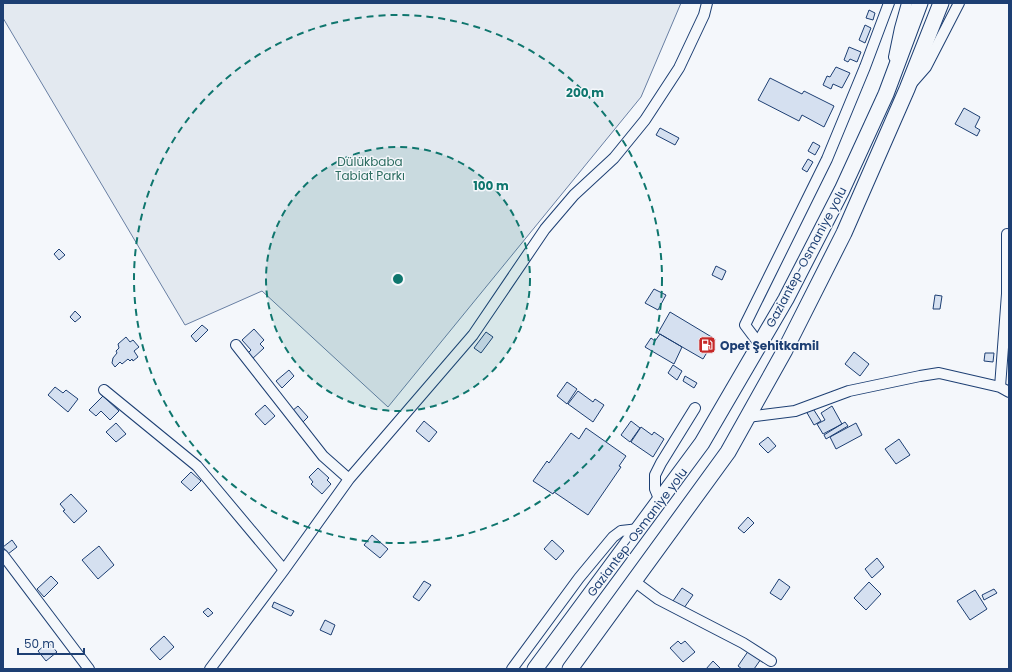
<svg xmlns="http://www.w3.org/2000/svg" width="1012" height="672" font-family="Poppins,sans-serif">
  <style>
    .green { fill: #e3e9f0; stroke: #687fa3 }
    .building { fill: #d5e0f0; stroke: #1d3f73 }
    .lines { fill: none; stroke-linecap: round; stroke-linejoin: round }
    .minor-casing { stroke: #1d3f73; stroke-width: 12 }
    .highway-casing { stroke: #1d3f73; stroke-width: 17 }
    .minor { stroke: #f4f7fb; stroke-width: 10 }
    .highway { stroke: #f4f7fb; stroke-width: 15 }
    .ring { fill: none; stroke: #0f766e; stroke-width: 2; stroke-dasharray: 7 5 }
    .labels { text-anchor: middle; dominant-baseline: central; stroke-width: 3; stroke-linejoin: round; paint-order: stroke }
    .park-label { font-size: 12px; fill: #2c6c60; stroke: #f4f7fb }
    .street-label { font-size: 12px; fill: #1d3f73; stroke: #f4f7fb }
    .poi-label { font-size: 12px; font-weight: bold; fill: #1d3f73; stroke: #f4f7fb; text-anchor: start }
    .centre { fill: #0f766e; stroke: #f4f7fb; stroke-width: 2 }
    .ring-label { font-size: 12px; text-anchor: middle; font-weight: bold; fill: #0f766e; stroke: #f4f7fb; stroke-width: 3; stroke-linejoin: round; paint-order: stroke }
  </style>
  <rect width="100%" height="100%" fill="#f4f7fb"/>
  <path class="green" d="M3,3H681L641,97L388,407L262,291L185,325L3,18Z"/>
  <path class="building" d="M869,10L875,13L873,20L866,18Z
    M865,25L871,28L865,43L859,40Z
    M849,47L861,52L857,62L850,59L848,62L844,60Z
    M836,67L850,73L842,88L833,84L831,89L823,85L827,76L830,77Z
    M770,78L802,94L804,91L834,106L824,127L802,115L799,121L758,100Z
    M964,108L980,117L975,127L980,130L977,136L955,124Z
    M660,128L679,138L675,145L656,135Z
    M813,142L820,146L815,155L808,151Z
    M808,159L813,162L807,172L802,169Z
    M59,249L65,255L59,260L54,254Z
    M716,266L726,271L722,280L712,275Z
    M654,289L666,295L658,310L645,303Z
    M935,295L942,296L940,309H933Z
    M75,311L81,317L75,322L70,317Z
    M670,312L715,339L703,359L658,333Z
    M202,325L208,330L196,342L191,336Z
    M254,329L264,340L260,344L264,348L251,360L246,355L251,350L242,340Z
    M486,332L493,337L481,353L474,348Z
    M660,334L682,347L674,364L645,347L651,338L655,341Z
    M126,337L130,342L133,340L139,347L134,351L138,357L133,361L132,359L130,361L128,359L122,364L120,362L115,367L112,363L113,358L117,353L116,351L119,348L118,344Z
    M854,352L869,364L860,376L845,364Z
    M985,353H994L993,362L984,361Z
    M673,365L682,371L677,380L668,373Z
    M289,370L294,376L282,388L276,381Z
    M685,376L697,383L694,388L683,381Z
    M567,382L577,389L567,404L557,396Z
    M55,387L63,393L66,390L78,399L68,412L48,395Z
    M578,391L593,402L595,399L604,405L593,422L568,404Z
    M103,396L119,411L110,420L101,411L96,416L89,410Z
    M265,405L275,416L265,425L255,414Z
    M298,406L308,417L302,423L292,411Z
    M832,406L842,424L823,434L817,424L825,420L821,413Z
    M812,407L821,421L814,425L806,411Z
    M424,421L437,432L429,442L416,431Z
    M631,421L640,428L630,442L621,435Z
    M845,422L848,426L826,439L824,435Z
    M116,423L126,434L116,442L106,432Z
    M856,423L862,435L836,449L830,437Z
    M641,427L652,435L654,432L664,439L653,457L631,442Z
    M586,428L626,456L619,466L621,467L588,515L554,492L553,494L533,481L547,461L549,463L571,433L579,439Z
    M768,437L776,446L768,453L759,444Z
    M899,439L910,455L896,464L885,449Z
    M318,468L329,478L327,480L331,484L322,494L311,484L313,482L309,477Z
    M191,472L201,481L191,491L181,482Z
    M71,494L87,511L74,523L63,511L65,510L60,504Z
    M748,517L754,523L744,533L738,528Z
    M372,535L388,549L380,558L364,545Z
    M12,540L17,547L8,554L3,547Z
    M552,540L564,551L556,560L544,549Z
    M99,546L114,565L98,579L82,560Z
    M877,558L884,567L872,578L865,569Z
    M51,576L58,583L44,597L37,589Z
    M779,579L790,587L781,600L770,593Z
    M424,581L431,585L419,601L413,597Z
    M869,582L881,594L866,610L854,598Z
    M682,588L693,595L684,608L673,601Z
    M994,589L997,593L984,600L982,595Z
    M975,590L987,609L970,620L957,601Z
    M274,602L294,611L291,616L272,607Z
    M208,608L213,613L208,617L203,612Z
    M325,620L335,625L331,635L320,630Z
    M164,636L174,647L160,660L150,649Z
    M678,641L681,644L685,641L695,652L683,662L670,648Z
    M48,642L57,652L46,661L38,651Z
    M749,650L761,659L754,669H742L738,666Z
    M713,661L721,669H706Z"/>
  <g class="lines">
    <defs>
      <path id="minor" d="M894,57L900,28L907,3
        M912,83L926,67L959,3
        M236,345L323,456L349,479
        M760,345L745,325L827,159L865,67L889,3
        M1000,387L1007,294V234
        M104,390L197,466L284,570
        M747,417L795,411L849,391L920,376L939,373L1000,387L1009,392
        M660,501L655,489V475L661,463L695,408
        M3,555L89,669
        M634,581L658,599L743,643L771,661
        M210,669L284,570L349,479L473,335L545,229L574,195L614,158L645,120L679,68L704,15L707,3
        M512,669L579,578L613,537L621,531L639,529"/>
      <path id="highway" d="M535,669L702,443L786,299L842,190L886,94L920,3
        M570,669L728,452L785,350L844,233L907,89L941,3"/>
    </defs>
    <use href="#minor" class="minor-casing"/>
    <use href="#highway" class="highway-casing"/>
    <use href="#minor" class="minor"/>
    <use href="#highway" class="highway"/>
  </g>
  <circle cx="398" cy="279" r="132" fill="#0f766e" fill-opacity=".12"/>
  <g class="ring">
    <circle cx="398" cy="279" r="132"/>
    <circle cx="398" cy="279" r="264"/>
  </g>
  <defs>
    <symbol id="fuel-square" viewBox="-11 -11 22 22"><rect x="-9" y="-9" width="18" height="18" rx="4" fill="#c62828" stroke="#f4f7fb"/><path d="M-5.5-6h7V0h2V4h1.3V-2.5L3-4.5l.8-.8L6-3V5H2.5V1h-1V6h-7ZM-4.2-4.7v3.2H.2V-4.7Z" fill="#fff"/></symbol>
  </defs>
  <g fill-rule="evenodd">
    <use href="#fuel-square" x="697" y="335" width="20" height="20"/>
  </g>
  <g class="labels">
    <g class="park-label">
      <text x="370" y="161">Dülükbaba<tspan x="370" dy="14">Tabiat Parkı</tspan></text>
    </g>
    <g class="street-label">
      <text transform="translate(806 257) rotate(-62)">Gaziantep-Osmaniye yolu</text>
      <text transform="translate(637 532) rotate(-53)">Gaziantep-Osmaniye yolu</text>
    </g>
    <g class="poi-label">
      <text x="720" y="345">Opet Şehitkamil</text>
    </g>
  </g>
  <circle cx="398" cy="279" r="6" class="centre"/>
  <g class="ring-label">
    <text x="585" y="97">200 m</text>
    <text x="491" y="190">100 m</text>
  </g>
  <rect width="1012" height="672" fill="none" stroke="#1d3f73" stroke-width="8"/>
  <path d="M18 648v6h66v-6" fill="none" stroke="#1d3f73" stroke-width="2"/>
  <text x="24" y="648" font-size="12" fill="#1d3f73" stroke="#f4f7fb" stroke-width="3" paint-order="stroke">50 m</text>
</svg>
